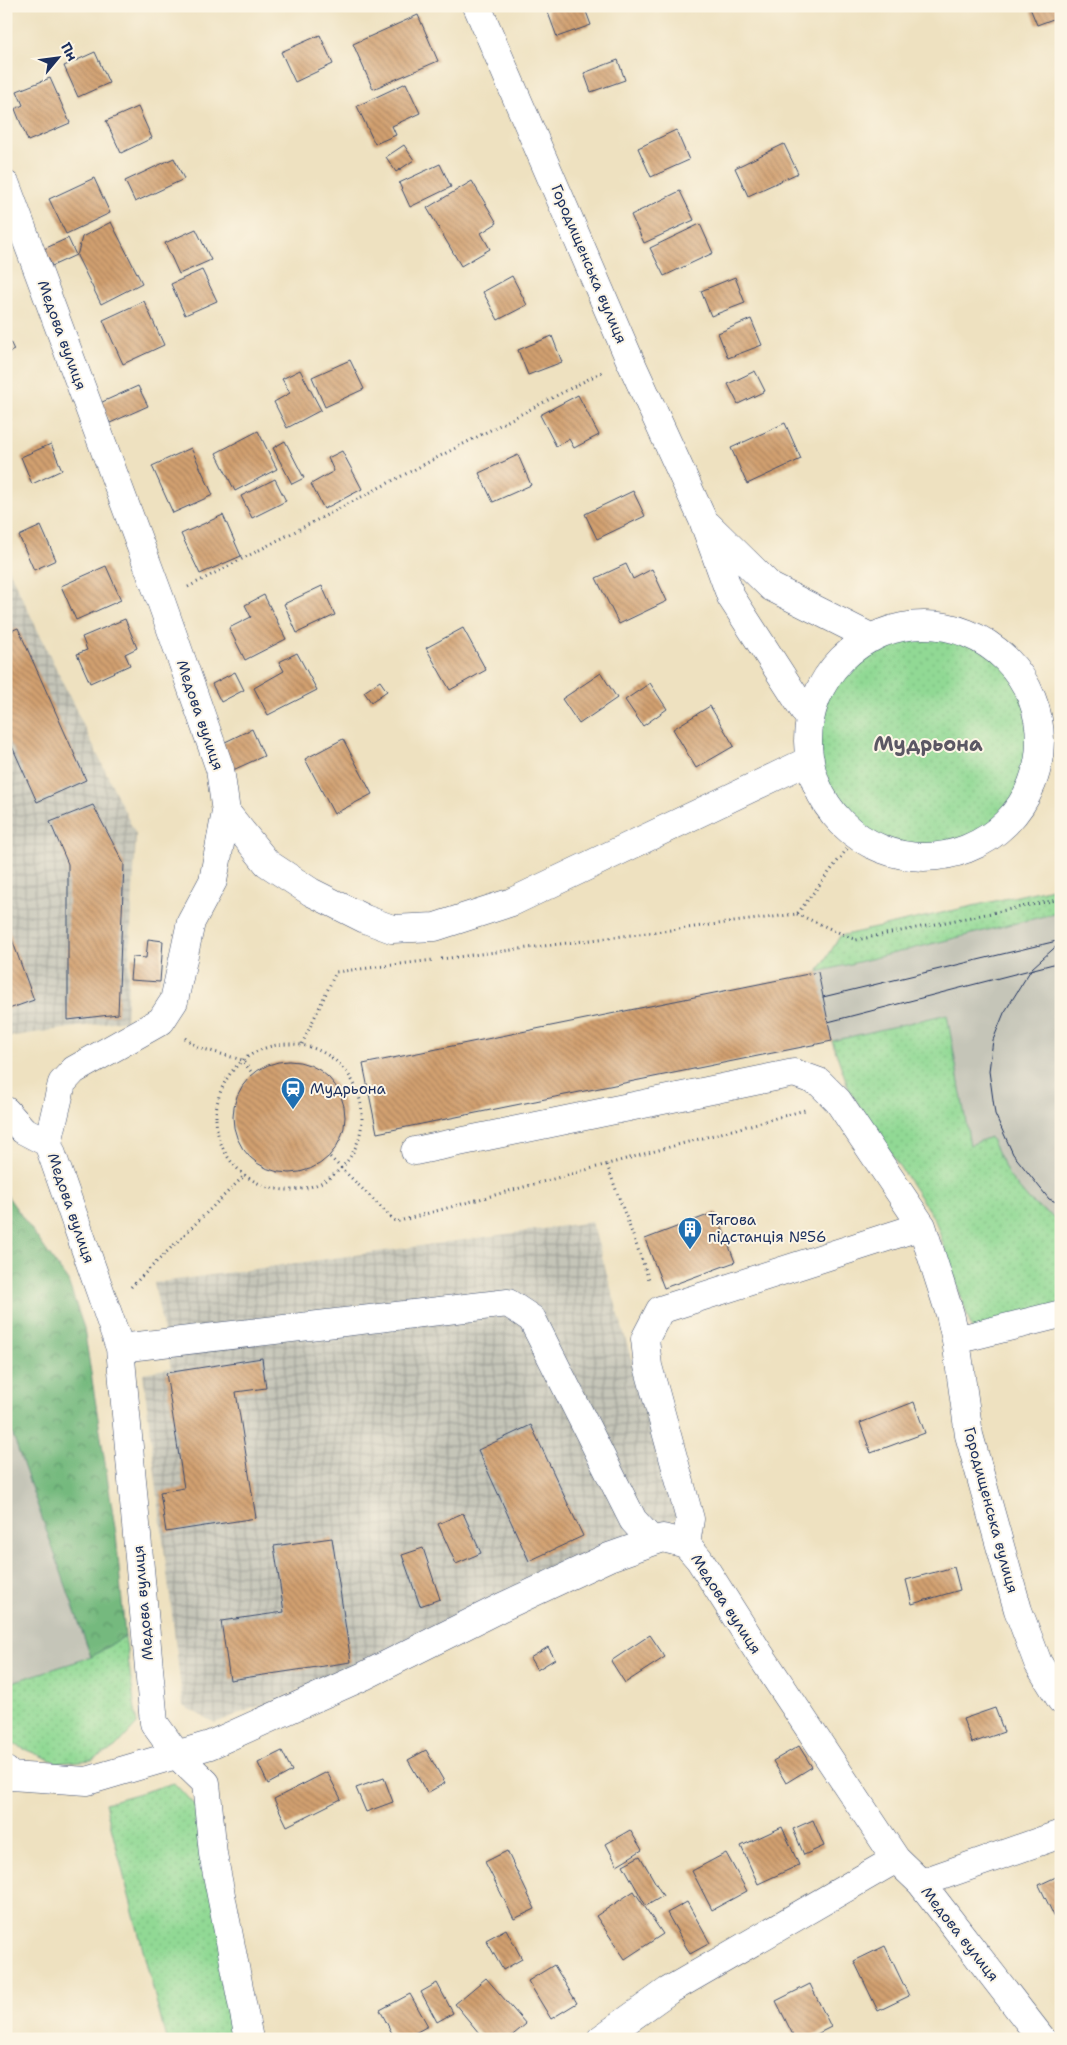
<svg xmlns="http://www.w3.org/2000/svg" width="1067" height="2045" font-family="'Shantell Sans',sans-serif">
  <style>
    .industrial { fill: url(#industrial-grid) }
    .railway { fill: #c5c5b8 }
    .grass { fill: url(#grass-dots); stroke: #568479 }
    .forest { fill: url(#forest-crowns); stroke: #48746e }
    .building { fill: url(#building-back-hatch) }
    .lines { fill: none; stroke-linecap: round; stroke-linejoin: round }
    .minor-casing { stroke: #3b4a6d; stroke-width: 29 }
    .path { stroke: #3b4a6d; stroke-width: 3; stroke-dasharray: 1 4; stroke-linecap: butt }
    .minor { stroke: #fff; stroke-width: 28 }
    .tram { stroke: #1b2f5e; stroke-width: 1 }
    .labels { text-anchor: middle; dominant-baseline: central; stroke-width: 4; stroke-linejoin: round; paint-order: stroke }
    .street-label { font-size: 15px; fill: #1b2f5e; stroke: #fcf5e5 }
    .poi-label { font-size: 15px; fill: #1b2f5e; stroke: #fcf5e5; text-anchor: start }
    .district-label { font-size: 20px; font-weight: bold; fill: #5b5764; stroke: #fcf5e5 }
  </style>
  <defs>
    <pattern id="industrial-grid" width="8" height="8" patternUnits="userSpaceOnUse" patternTransform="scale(1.25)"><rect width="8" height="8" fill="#c5c5b8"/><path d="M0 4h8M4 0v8" fill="none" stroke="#9fa099"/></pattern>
    <pattern id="grass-dots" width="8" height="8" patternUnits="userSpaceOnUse" patternTransform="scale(1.25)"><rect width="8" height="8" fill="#91d994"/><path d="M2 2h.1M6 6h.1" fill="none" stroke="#7cbb82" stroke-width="1.8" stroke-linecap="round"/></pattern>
    <pattern id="forest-crowns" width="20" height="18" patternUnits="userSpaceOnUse" patternTransform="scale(1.25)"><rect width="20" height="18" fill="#74b97e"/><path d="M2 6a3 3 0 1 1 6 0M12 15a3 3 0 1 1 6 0" fill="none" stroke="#5e976a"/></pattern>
    <pattern id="building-back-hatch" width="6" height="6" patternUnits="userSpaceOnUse" patternTransform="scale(1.25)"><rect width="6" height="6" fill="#d2a070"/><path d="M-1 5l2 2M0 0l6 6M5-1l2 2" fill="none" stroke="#aa835f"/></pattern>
  </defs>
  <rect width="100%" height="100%" fill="#fcf5e5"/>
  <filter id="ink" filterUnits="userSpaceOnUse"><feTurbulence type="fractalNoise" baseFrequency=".02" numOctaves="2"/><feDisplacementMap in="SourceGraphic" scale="10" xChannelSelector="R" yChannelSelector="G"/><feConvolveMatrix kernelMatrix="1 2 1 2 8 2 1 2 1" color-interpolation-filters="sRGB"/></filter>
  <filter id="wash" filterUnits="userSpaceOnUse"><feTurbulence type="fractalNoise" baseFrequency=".0096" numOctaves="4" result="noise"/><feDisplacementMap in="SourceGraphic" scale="20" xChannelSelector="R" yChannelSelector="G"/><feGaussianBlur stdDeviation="1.12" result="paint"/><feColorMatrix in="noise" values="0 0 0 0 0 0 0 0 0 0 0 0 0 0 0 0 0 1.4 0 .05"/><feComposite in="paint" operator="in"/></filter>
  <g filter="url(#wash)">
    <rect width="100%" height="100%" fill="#eee1c0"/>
    <path class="industrial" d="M6,564L136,835L126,1020L6,1037Z
      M592,1222L677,1518L589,1552L355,1668L215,1723L183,1706L143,1373L171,1368L154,1283Z"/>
    <path class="railway" d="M1061,912V1222L1030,1201L1009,1176L990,1137L970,1145L947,1014L832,1041L818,972Z
      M6,1416L91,1657L6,1684Z"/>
    <path class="grass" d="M813 741a112 112 0 1 1 224 0a112 112 0 1 1-224 0Z
      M1061,886V912L818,972L840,936Z
      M947,1014L970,1145L990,1137L1009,1176L1030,1201L1061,1222V1314L974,1335L935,1220L850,1092L832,1041Z
      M125,1636L137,1724L115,1748L92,1760L58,1763L12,1744L6,1730V1684L91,1657Z
      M174,1783L200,1811L238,2039H166L105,1803Z"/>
    <path class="forest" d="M6,1194L68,1281L84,1328L116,1534L125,1636L91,1657L6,1416Z"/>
    <g id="blocks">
      <path class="building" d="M391,6H404L394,11Z
        M558,6H584L591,25L557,37L547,10Z
        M1034,6H1061V16L1037,25L1030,8Z
        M418,15L438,61L373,89L353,44Z
        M320,35L333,64L295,82L281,52Z
        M95,52L109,83L78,97L64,66Z
        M618,60L625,80L591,92L584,73Z
        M50,78L70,123L28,141L15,109L23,105L17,91Z
        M406,83L420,113L392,126L396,135L375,144L357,106Z
        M138,107L152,138L121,153L106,121Z
        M676,130L689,160L651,177L638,148Z
        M784,144L798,173L748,196L735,168Z
        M404,145L414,160L396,172L386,157Z
        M174,158L184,179L135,202L125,181Z
        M440,164L451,187L410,207L399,183Z
        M94,178L110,213L66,234L49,199Z
        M472,181L497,223L481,233L490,249L461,266L427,208Z
        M680,191L694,220L644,243L631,215Z
        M111,222L142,283L101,304L77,256L82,237Z
        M700,224L713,253L664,276L650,248Z
        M196,229L211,260L179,274L165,243Z
        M68,238L76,255L52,266L44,249Z
        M202,270L217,301L185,315L171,284Z
        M512,276L527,305L498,320L483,292Z
        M735,277L745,303L711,316L701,291Z
        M144,301L164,345L123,364L103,320Z
        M751,319L762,345L728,358L718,333Z
        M6,333L14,350L6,354Z
        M552,336L562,362L528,375L518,350Z
        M350,360L364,389L325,407L312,377Z
        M300,370L321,410L287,428L274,402L290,393L282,379Z
        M755,371L765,391L738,404L728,384Z
        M138,386L148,406L110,423L100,403Z
        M578,395L599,435L574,448L569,439L556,446L540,415Z
        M6,410L11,420L6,422Z
        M785,423L801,459L747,484L731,448Z
        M258,431L277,469L235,491L216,453Z
        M285,441L304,478L292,484L273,448Z
        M51,444L62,470L32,484L21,457Z
        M191,448L213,495L173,513L152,466Z
        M342,451L362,489L324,509L311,484L334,471L328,458Z
        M518,455L531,485L493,502L479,473Z
        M275,479L286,501L252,518L241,496Z
        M633,491L645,516L597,539L585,514Z
        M223,515L241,556L200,574L181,534Z
        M41,526L56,560L34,570L19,536Z
        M626,564L633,579L652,569L667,601L619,624L596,578Z
        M106,566L121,600L76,620L61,586Z
        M322,586L335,615L297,633L284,604Z
        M264,595L286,639L245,660L229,628L251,617L245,605Z
        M125,619L137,648L125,654L130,665L90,683L77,654L87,650L82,637Z
        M18,628L86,780L37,802L6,733V633Z
        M463,628L486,670L450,690L426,648Z
        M297,653L317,690L268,715L254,688L284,671L279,662Z
        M235,672L244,690L221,702L212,684Z
        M601,673L617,698L579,724L562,699Z
        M380,681L387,691L371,702L364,692Z
        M650,683L667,709L643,726L625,700Z
        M710,706L734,746L696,768L673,729Z
        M252,729L264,756L233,770L221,744Z
        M343,739L372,794L334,814L305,759Z
        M93,805L124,864L118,1014L68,1020V864L50,822Z
        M6,923L34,1000L6,1010Z
        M148,939L163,941L160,982L130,980L132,957L146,958Z
        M818,972L832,1041L377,1133L363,1064Z
        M233 1117a56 56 0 1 1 112 0a56 56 0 1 1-112 0Z
        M716,1212L735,1262L664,1288L645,1239Z
        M262,1358L266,1388L236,1392L256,1518L166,1532L160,1492L184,1488L166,1373Z
        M914,1402L925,1433L871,1453L860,1423Z
        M531,1425L583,1536L529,1561L478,1450Z
        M463,1513L481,1553L456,1564L438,1524Z
        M332,1538L351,1662L230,1680L221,1621L284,1612L274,1546Z
        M423,1548L440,1599L420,1606L402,1555Z
        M954,1567L960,1590L912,1604L906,1580Z
        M650,1635L665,1657L625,1683L611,1661Z
        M548,1647L555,1659L537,1670L530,1658Z
        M995,1708L1004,1732L972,1743L963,1719Z
        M799,1746L812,1767L786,1783L773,1761Z
        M426,1750L445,1783L427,1793L408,1760Z
        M282,1751L292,1771L268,1784L258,1763Z
        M327,1772L341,1799L287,1826L274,1799Z
        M384,1778L393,1802L366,1812L356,1788Z
        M813,1820L824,1846L804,1855L793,1829Z
        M782,1827L799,1865L758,1884L741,1846Z
        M630,1830L642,1850L617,1865L606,1844Z
        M507,1851L535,1909L514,1919L485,1862Z
        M726,1853L747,1891L712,1910L692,1871Z
        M640,1856L663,1896L646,1906L623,1865Z
        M1056,1877L1061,1886V1920L1057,1922L1039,1885Z
        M634,1891L663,1934L625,1959L596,1916Z
        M687,1902L710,1943L690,1954L667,1913Z
        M506,1929L522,1959L503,1970L486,1940Z
        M885,1946L909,1996L878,2011L854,1961Z
        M554,1965L577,2003L551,2019L528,1981Z
        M486,1978L526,2024L508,2039H484L455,2004Z
        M437,1983L453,2013L437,2022L421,1992Z
        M810,1984L831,2027L807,2039H795L776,2001Z
        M410,1994L428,2026L404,2039H395L380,2010Z"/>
    </g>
  </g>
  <g filter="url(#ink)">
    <use href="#blocks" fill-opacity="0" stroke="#3b4a6d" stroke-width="1"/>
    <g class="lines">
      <defs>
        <path id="minor" d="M477,6L629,358L703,520L731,597L809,718
          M6,185L161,601L220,769L226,812L213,881L191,922L174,1001L161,1021L74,1070L62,1083L48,1143L120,1348L154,1723L177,1755L206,1783L213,1854L249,2039
          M708,525L771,587L872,638
          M808 741a116 116 0 1 1 232 0a116 116 0 1 1-232 0Z
          M226,812L267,863L311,892L365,919L392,929L435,927L512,902L810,760
          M6,1111L23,1130L48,1143
          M415,1151L794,1073L819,1082L838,1101L922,1226L950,1314L956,1340L969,1435L1018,1610L1038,1663L1061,1700
          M956,1340L1061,1314
          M120,1348L508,1303L532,1319L633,1520L652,1541
          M686,1544L690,1519L648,1366L645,1339L660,1310L922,1226
          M6,1771L10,1776L87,1781L210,1745L364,1676L502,1607L609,1557L663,1538L686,1544L699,1559L757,1650L896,1859L921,1883L1042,2039
          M921,1883L1061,1834
          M601,2039L668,1991L896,1859"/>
      </defs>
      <use href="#minor" class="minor-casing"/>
      <path class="path" d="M188,587L602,372
        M797,914L856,940L1061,899
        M441,959L797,914L857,836
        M185,1038L197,1047L242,1060L253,1074
        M216 1117a73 73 0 1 1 146 0a73 73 0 1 1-146 0Z
        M302,1044L336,972L433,960
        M330,1157L396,1222L805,1110
        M607,1165L650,1282
        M131,1287L245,1175"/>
      <use href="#minor" class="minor"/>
      <path class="tram" d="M1061,942L1032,968L1004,1013L993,1040L989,1071L995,1114L1013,1154L1049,1199L1061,1204
        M823,997L1061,940
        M828,1022L1061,962"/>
    </g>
  </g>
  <defs>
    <symbol id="station-pin" viewBox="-11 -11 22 30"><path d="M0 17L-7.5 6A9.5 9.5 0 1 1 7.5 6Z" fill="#1f6fb2" stroke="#fcf5e5"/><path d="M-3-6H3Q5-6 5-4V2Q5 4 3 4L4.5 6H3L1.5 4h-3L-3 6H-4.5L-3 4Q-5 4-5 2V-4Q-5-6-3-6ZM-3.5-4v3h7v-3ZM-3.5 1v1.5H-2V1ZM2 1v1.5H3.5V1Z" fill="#fff"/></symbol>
    <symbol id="building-pin" viewBox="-11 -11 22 30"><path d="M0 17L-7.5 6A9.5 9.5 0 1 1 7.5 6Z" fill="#1f6fb2" stroke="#fcf5e5"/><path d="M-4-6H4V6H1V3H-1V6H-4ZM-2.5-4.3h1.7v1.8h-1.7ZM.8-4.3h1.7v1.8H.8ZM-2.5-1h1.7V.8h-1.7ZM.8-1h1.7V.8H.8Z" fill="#fff"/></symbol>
  </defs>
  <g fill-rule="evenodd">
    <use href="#station-pin" x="279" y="1075" width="28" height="38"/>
    <use href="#building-pin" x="676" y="1215" width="28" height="38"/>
  </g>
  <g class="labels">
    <g class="street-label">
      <text transform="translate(589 264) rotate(67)">Городищенська вулиця</text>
      <text transform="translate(62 335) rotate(70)">Медова вулиця</text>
      <text transform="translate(200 715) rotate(71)">Медова вулиця</text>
      <text transform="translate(71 1208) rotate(71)">Медова вулиця</text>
      <text transform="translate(991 1510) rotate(75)">Городищенська вулиця</text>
      <text transform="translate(143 1603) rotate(-95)">Медова вулиця</text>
      <text transform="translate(726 1604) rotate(57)">Медова вулиця</text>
      <text transform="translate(960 1934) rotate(52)">Медова вулиця</text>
    </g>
    <g class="poi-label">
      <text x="310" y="1089">Мудрьона</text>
      <text x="708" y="1220">Тягова<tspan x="708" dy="17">підстанція №56</tspan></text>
    </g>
    <g class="district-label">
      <text x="928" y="744">Мудрьона</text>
    </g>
  </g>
  <rect width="1067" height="2045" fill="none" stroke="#fcf5e5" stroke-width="25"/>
  <g transform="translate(58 58) rotate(61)" stroke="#fcf5e5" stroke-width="4" paint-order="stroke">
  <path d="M0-4L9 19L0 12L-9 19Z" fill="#1b2f5e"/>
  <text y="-8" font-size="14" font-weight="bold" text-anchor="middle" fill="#1b2f5e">Пн</text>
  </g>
</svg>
